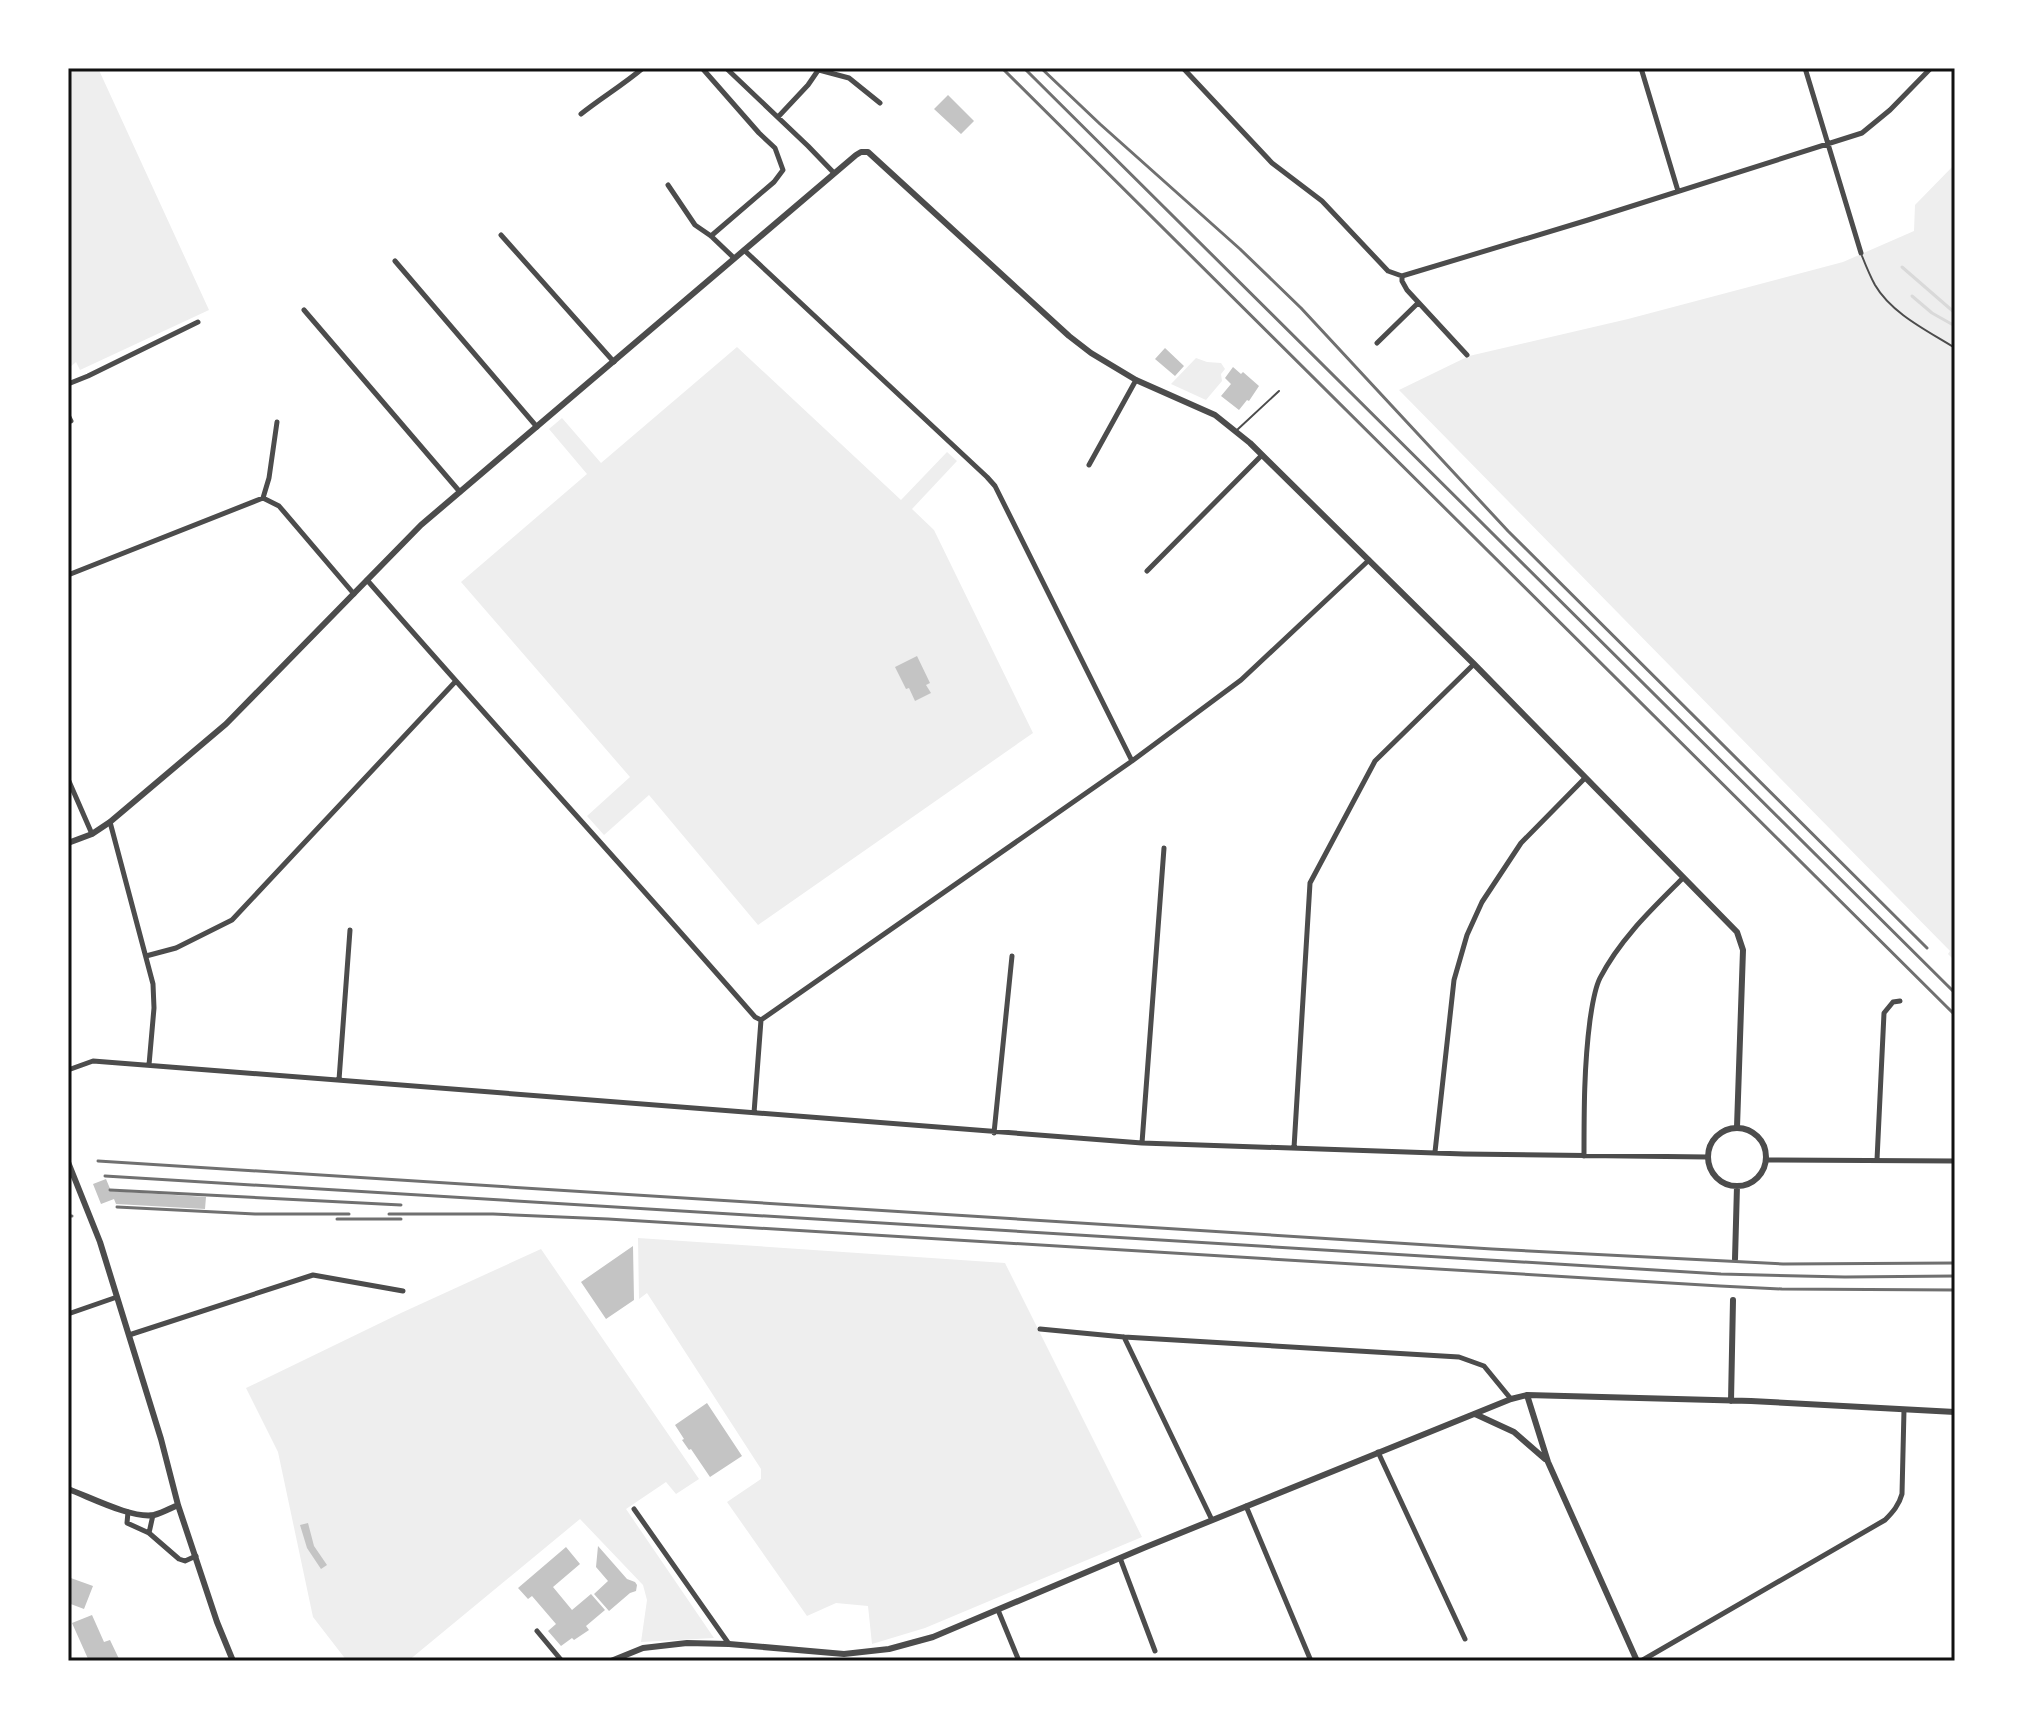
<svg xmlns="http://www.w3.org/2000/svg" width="2023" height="1729" font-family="'PT Serif',serif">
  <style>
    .green { fill: #eee }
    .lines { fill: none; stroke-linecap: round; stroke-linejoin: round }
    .stream { stroke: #d9d9d9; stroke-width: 3 }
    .building { fill: #c4c4c4 }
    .service { stroke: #4c4c4c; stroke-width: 2 }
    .minor { stroke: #4c4c4c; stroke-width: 5 }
    .tertiary { stroke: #4c4c4c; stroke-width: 6 }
    .rail { stroke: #707070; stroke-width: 3 }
    .neatline { fill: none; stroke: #111; stroke-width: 3 }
  </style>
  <rect width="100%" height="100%" fill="#fff"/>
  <path class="green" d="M68,68H98L209,310L80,370L76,362L68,369Z
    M1955,164V961L1948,954L1950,951L1399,390L1469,356L1628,319L1843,262L1914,231L1915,205Z
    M737,347L901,500L947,452L957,461L912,509L934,530L1033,733L758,925L649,795L604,835L587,816L630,777L461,582L587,474L549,429L562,418L601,463Z
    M1196,358L1207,362L1221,363L1225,369L1221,374L1222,381L1206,400L1171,384Z
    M638,1238L1005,1263L1142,1537L925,1628L872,1644L868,1606L836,1603L807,1616L727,1502L761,1479V1469L647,1293L639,1299Z
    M541,1249L699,1479L676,1494L666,1482L626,1509L714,1638L641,1642L647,1600L643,1585L580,1519L408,1661H347L313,1617L278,1452L246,1388L401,1313Z"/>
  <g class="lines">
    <path class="stream" d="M1902,267L1955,313
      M1912,296L1932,313L1955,326"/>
  </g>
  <path class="building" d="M948,95L974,121L961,134L934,109Z
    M1165,348L1184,366L1175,376L1155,359Z
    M1233,367L1241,374L1243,372L1259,386L1249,401L1247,400L1239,410L1221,396L1231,384L1225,378Z
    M917,656L930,683L926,685L931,693L915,701L909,688L906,689L895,667Z
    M106,1179L111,1191L206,1197L205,1209L116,1204L114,1199L101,1204L93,1184Z
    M633,1246L634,1300L606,1319L581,1282Z
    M707,1403L742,1456L710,1477L691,1449L689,1450L682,1440L684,1439L675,1425Z
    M308,1523L314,1546L327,1565L321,1569L307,1548L300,1525Z
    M598,1546L627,1579L635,1582L637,1585L636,1591L630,1593L609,1611L594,1594L608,1581L596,1567Z
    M566,1547L580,1564L553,1587L572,1610L591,1594L605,1610L586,1626L589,1630L574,1640L572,1638L561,1646L548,1631L556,1624L532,1596L528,1599L518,1588Z
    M68,1577L93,1586L84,1609L68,1603Z
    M92,1615L104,1642L110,1640L120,1661H89L72,1623Z"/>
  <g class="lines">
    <path class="service" d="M1862,256C1866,266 1870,276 1875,285C1892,314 1928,331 1955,348
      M1237,430L1279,391"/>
    <path class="minor" d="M702,68L759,133L775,148L783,170L774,182L711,236
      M726,68L808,146L834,173
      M1183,68L1272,163L1322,201L1388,271L1402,276L1588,220L1862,133L1890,110L1931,68
      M1641,68L1678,191
      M1805,68L1861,253
      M819,70L849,78L880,103
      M581,114C601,98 623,85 643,68
      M778,117L808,85L819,69
      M668,185L695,225L711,236L734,258
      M501,235L614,362
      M744,250L987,477L995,486L1132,761
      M395,261L537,427
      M1402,276V281L1407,290L1467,355
      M304,310L460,492
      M1377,343L1418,303
      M68,384L88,376L198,322
      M68,415L71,421L68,422
      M1089,465L1136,380
      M263,498L269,478L277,422
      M1147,571L1262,455
      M68,575L263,498L279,506L354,594
      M367,580C495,727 627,870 755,1017L761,1020
      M68,779L92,834
      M110,822L153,984L154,1008L149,1065
      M146,956L176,948L232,920L455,682
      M68,1070L93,1061L1142,1143L1464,1154L1707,1157
      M339,1080L350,930
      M754,1113L761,1020L1132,761L1241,680L1369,560
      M994,1133L1012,956
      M1142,1143L1164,848
      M1294,1148L1310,883L1375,761L1474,664
      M1435,1152L1454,980L1467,935L1482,902L1521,843L1585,778
      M1584,1156C1584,1111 1584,1066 1590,1020C1592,1007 1594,990 1600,978C1620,939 1652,909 1683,878
      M1766,1160L1955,1161
      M1877,1160L1884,1013L1893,1002L1900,1001
      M68,1314L117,1297
      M1040,1329L1124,1337L1459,1357L1484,1366L1511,1399
      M129,1335L313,1275L403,1291
      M1124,1337L1212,1520
      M1378,1452L1465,1639
      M1246,1506L1311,1661
      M634,1509L729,1644
      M128,1512L127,1523L149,1533L179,1559L185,1561L196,1556
      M149,1533L153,1515
      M1120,1558L1155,1651
      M998,1610L1019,1661
      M537,1631L562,1661
      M1641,1661L1885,1520C1893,1512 1899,1505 1902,1494L1904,1410"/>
    <path class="tertiary" d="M68,843L92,834L110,822L226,724L421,525L856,155L861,152H868L1069,336L1091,353L1136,380L1215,415L1250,443L1474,664L1737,932L1743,950L1737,1127
      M1708 1157a29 29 0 1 1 58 0a29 29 0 1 1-58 0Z
      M68,1162L100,1242L161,1439L178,1505L217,1622L233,1661
      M1735,1259L1737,1186
      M1527,1395L1548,1462L1637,1661
      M1731,1401L1733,1300
      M1475,1414L1514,1432L1545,1459
      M68,1489C90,1497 132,1519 154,1515C162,1513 171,1508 178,1505
      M611,1661L643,1648L687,1643L729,1644L844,1654L889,1649L933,1637L1146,1547L1511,1399L1527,1395L1751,1401L1955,1412"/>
    <path class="rail" d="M1002,68L1955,1015
      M1024,68L1955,993
      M1041,68L1100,124L1240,249L1301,308L1508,531L1927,948
      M98,1161L1492,1249L1783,1264L1955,1263
      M105,1176L1721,1274L1845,1277L1955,1276
      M110,1190L401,1205
      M117,1207L255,1214H349
      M389,1214H493L608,1219L1720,1286L1782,1289L1955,1290
      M68,1216H72
      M337,1219H401"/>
  </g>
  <rect width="2023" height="1729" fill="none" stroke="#ffffff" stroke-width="140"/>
  <rect x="70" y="70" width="1883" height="1589" class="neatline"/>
</svg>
